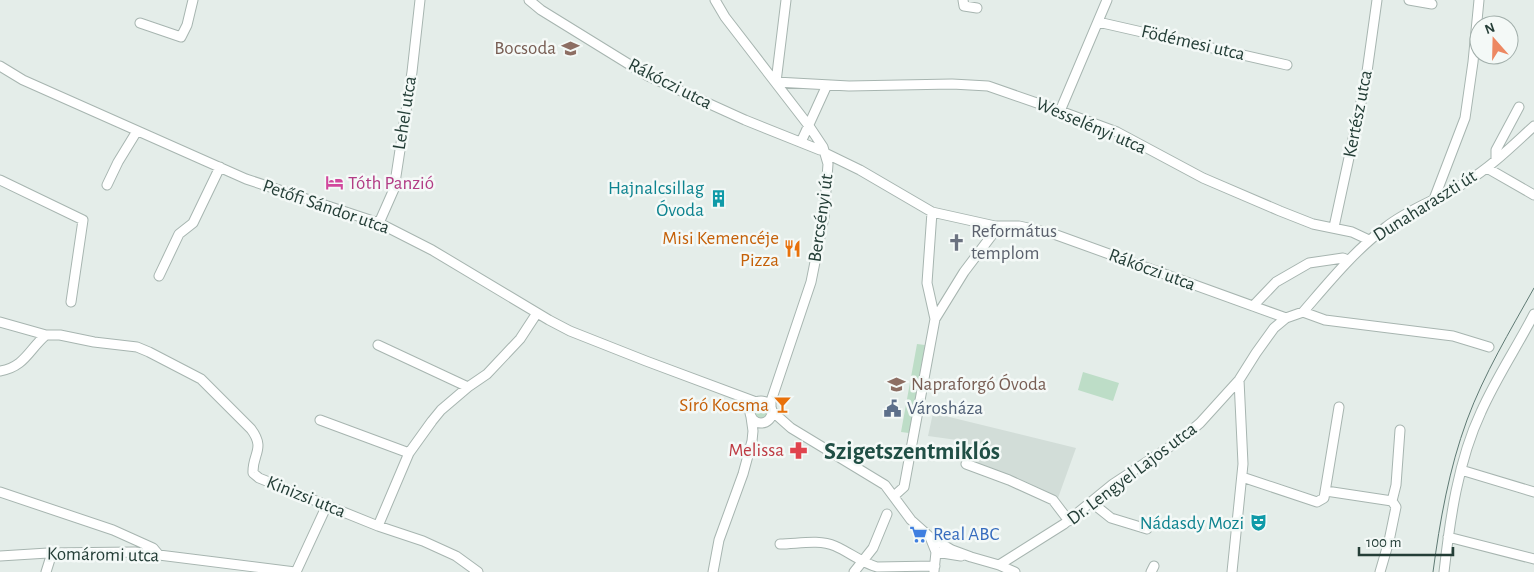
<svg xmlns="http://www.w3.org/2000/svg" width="1534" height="572" font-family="'Alegreya Sans',sans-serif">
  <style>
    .built { fill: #d2ddd8 }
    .green { fill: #bdddc7 }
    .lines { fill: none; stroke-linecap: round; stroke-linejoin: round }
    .minor-casing { stroke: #a7b5b0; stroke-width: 11 }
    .minor { stroke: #fff; stroke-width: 9 }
    .tram { stroke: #5e7973; stroke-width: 1 }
    .labels { text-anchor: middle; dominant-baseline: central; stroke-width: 5; stroke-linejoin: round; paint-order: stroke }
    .street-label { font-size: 19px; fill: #243e37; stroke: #f4f9f7 }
    .education-label { font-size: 19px; fill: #785e54; stroke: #f4f9f7; text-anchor: end }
    .hotel-label { font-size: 19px; fill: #b23c85; stroke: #f4f9f7; text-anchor: start }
    .culture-label { font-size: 19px; fill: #0d838f; stroke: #f4f9f7; text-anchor: end }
    .worship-label { font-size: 19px; fill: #5b616d; stroke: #f4f9f7; text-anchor: start }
    .food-label { font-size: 19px; fill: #c56008; stroke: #f4f9f7; text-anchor: end }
    .service-label { font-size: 19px; fill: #4e5e75; stroke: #f4f9f7; text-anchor: start }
    .health-label { font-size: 19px; fill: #be3a42; stroke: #f4f9f7; text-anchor: end }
    .shop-label { font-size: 19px; fill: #366cbe; stroke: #f4f9f7; text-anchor: start }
    .district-label { font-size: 24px; font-weight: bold; fill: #204f45; stroke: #f4f9f7 }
  </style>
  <rect width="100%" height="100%" fill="#e4ede9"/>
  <path class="built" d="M933,413L1076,448L1058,498L979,464L954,461L957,440L928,436Z"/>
  <path class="green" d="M917,344L925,345L909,433L901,432Z
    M1083,372L1119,383L1113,401L1078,390Z
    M754 412a7 7 0 1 1 14 0a7 7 0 1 1-14 0Z"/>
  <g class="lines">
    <defs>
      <path id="minor" d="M529,0L541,10L648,76L745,120L820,150
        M715,0L725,17L809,126L823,147L828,164L824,217L811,282L771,401V406
        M963,0L964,6L977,8
        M1409,0L1432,4
        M1098,22L1287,65
        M140,23L181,37L187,25L193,0
        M0,66L23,80L246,179L379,223L432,250L549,320L570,331L646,361L756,402
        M776,82L849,86L952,84L988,86L1060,111L1117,132L1203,178L1280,211L1313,224L1352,232L1369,240
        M776,82L786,0
        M1060,111L1107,0
        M801,142L827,85
        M825,153L860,170L932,212L995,226H1019L1051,233L1286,318L1303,312L1325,320L1453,336L1489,347
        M1496,160V150L1519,107
        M1487,168L1534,195
        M0,180L83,220L71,302
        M107,185L118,162L137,131
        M1434,199L1465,118L1473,62L1479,0
        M379,223L394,189L412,72L420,0
        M1334,227L1366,79L1377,0
        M159,276L179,234L193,223L220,167
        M1253,306L1276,282L1309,263L1343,258L1348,260
        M1303,312C1329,282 1354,251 1386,227C1410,208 1440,199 1466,182C1491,167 1512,146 1534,126
        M935,319L964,272L992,235L995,226
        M0,322L46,335
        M378,345L468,387
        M0,371C25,367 29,349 46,335H60L94,342L137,347L149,352L201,379L251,429C266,449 252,454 253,473L259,478L378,526L423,541L456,556L478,572
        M750 412a11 11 0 1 1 22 0a11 11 0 1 1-22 0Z
        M773,412L791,428L885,485L911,520L930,537L952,550L971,557L999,565L1015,572
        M320,420L409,453
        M966,464L1009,480L1053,500L1069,521
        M1461,470L1534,492
        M1242,477L1317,502L1324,498L1339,407
        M1326,491L1392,501
        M0,492L113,530L153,548L158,554
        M894,496L904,487L935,319L927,283L932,212
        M1091,502L1111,518L1147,529
        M378,526L409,453L432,421L441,410L468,387L487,374L520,339L537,313
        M930,537L936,552L934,571
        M1448,537L1534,559
        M780,544C797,544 819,539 835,546C849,552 862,563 877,567L935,566
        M936,552L961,556
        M0,556L48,553L135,552L295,572
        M999,565L1064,524L1113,484L1180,440L1200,423L1239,380L1256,353L1274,328L1286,318
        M46,572L52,553
        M296,572L327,505
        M713,572L719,540L743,474L752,441L753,431L751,417
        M854,572L873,548L887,514
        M1151,572L1154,566
        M1232,572L1243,464L1239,380
        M1380,572L1389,541L1396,507L1392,501L1396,485L1400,430
        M1444,572C1450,519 1458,461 1481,412C1496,378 1517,347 1534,314"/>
    </defs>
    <use href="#minor" class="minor-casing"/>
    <use href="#minor" class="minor"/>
    <path class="tram" d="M1433,572C1440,520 1449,469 1467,420C1484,374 1510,331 1534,288"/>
  </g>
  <defs>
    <symbol id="school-bare" viewBox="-9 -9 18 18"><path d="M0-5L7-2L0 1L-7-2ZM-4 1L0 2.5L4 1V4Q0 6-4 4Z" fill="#8d6e63" stroke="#f4f9f7" stroke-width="2.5" paint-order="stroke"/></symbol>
    <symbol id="hotel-bare" viewBox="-9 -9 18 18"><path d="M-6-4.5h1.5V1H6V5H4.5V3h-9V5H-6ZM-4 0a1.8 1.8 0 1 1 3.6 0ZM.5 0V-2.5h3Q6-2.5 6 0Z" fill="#d1479c" stroke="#f4f9f7" stroke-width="2.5" paint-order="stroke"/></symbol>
    <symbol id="building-bare" viewBox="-9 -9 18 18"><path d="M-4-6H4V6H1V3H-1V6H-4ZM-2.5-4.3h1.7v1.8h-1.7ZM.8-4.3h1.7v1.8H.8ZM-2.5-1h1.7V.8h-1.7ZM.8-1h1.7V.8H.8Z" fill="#0f9aa8" stroke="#f4f9f7" stroke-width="2.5" paint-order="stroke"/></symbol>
    <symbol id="church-bare" viewBox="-9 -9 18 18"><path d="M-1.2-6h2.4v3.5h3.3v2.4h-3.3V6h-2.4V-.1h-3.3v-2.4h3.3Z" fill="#6b7280" stroke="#f4f9f7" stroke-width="2.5" paint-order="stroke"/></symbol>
    <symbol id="restaurant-bare" viewBox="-9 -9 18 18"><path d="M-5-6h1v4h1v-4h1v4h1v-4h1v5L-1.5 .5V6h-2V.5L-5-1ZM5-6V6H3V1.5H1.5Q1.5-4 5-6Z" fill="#e8710a" stroke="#f4f9f7" stroke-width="2.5" paint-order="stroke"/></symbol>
    <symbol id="bar-bare" viewBox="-9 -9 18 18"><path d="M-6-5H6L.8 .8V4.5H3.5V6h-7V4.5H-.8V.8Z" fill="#e8710a" stroke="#f4f9f7" stroke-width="2.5" paint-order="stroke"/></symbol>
    <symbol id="civic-bare" viewBox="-9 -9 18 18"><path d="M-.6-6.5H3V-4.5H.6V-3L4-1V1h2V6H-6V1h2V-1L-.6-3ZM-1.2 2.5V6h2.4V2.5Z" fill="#5c6f8a" stroke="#f4f9f7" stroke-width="2.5" paint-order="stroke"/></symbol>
    <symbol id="pharmacy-bare" viewBox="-9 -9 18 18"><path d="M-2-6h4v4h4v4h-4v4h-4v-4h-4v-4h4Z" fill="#e0444e" stroke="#f4f9f7" stroke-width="2.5" paint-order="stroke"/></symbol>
    <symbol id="theatre-bare" viewBox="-9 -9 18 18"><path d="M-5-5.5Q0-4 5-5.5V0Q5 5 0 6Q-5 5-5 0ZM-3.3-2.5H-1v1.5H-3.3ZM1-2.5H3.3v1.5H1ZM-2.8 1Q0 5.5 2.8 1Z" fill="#0f9aa8" stroke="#f4f9f7" stroke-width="2.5" paint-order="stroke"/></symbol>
    <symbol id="supermarket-bare" viewBox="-9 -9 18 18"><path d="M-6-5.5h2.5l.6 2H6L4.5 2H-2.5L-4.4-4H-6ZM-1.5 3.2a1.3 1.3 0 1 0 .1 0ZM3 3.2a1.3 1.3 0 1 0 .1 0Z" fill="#3f7fe0" stroke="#f4f9f7" stroke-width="2.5" paint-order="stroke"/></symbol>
  </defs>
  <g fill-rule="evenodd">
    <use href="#school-bare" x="558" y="36" width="25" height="25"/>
    <use href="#hotel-bare" x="322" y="170" width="25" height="25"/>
    <use href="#building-bare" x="706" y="186" width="25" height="25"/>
    <use href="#church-bare" x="944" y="230" width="25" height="25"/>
    <use href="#restaurant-bare" x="780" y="236" width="25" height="25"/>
    <use href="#school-bare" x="884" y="372" width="25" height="25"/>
    <use href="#bar-bare" x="770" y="392" width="25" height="25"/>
    <use href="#civic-bare" x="880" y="396" width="25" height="25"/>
    <use href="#pharmacy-bare" x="786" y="438" width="25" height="25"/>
    <use href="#theatre-bare" x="1246" y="510" width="25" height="25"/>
    <use href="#supermarket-bare" x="906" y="522" width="25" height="25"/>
  </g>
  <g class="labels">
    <g class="street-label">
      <text transform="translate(1193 43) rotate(13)">Födémesi utca</text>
      <text transform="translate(670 84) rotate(27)">Rákóczi utca</text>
      <text transform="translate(405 113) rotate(-81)">Lehel utca</text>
      <text transform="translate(1358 114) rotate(-79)">Kertész utca</text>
      <text transform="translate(1091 126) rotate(23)">Wesselényi utca</text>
      <text transform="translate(1425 206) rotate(-32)">Dunaharaszti út</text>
      <text transform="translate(326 207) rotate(19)">Petőfi Sándor utca</text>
      <text transform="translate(821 218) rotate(-82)">Bercsényi út</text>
      <text transform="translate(1152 270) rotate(20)">Rákóczi utca</text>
      <text transform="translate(1132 474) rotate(-37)">Dr. Lengyel Lajos utca</text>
      <text transform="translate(306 497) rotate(22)">Kinizsi utca</text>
      <text transform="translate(103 555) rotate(1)">Komáromi utca</text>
    </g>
    <g class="education-label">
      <text x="556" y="48">Bocsoda</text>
      <text x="911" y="384" text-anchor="start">Napraforgó Óvoda</text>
    </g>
    <g class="hotel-label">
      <text x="348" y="183">Tóth Panzió</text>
    </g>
    <g class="culture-label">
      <text x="704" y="188">Hajnalcsillag<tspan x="704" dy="22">Óvoda</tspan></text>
      <text x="1244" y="523">Nádasdy Mozi</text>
    </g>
    <g class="worship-label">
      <text x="971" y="231">Református<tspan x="971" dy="22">templom</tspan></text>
    </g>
    <g class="food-label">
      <text x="779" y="238">Misi Kemencéje<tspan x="779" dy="22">Pizza</tspan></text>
      <text x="769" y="405">Síró Kocsma</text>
    </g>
    <g class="service-label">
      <text x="907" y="408">Városháza</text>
    </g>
    <g class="health-label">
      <text x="784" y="450">Melissa</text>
    </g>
    <g class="shop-label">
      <text x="933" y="534">Real ABC</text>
    </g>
    <g class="district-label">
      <text x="912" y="452">Szigetszentmiklós</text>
    </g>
  </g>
  <g transform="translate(1494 40) rotate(340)"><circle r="24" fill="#f4f9f7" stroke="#a1aeaa"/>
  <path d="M0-4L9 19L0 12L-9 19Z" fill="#ed8862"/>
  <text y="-8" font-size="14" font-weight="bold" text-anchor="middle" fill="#243e37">N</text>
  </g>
  <path d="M1359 547v8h94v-8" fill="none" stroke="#243e37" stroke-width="2.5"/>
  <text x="1366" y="547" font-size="15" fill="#243e37" stroke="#f4f9f7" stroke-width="4" paint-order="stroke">100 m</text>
</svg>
